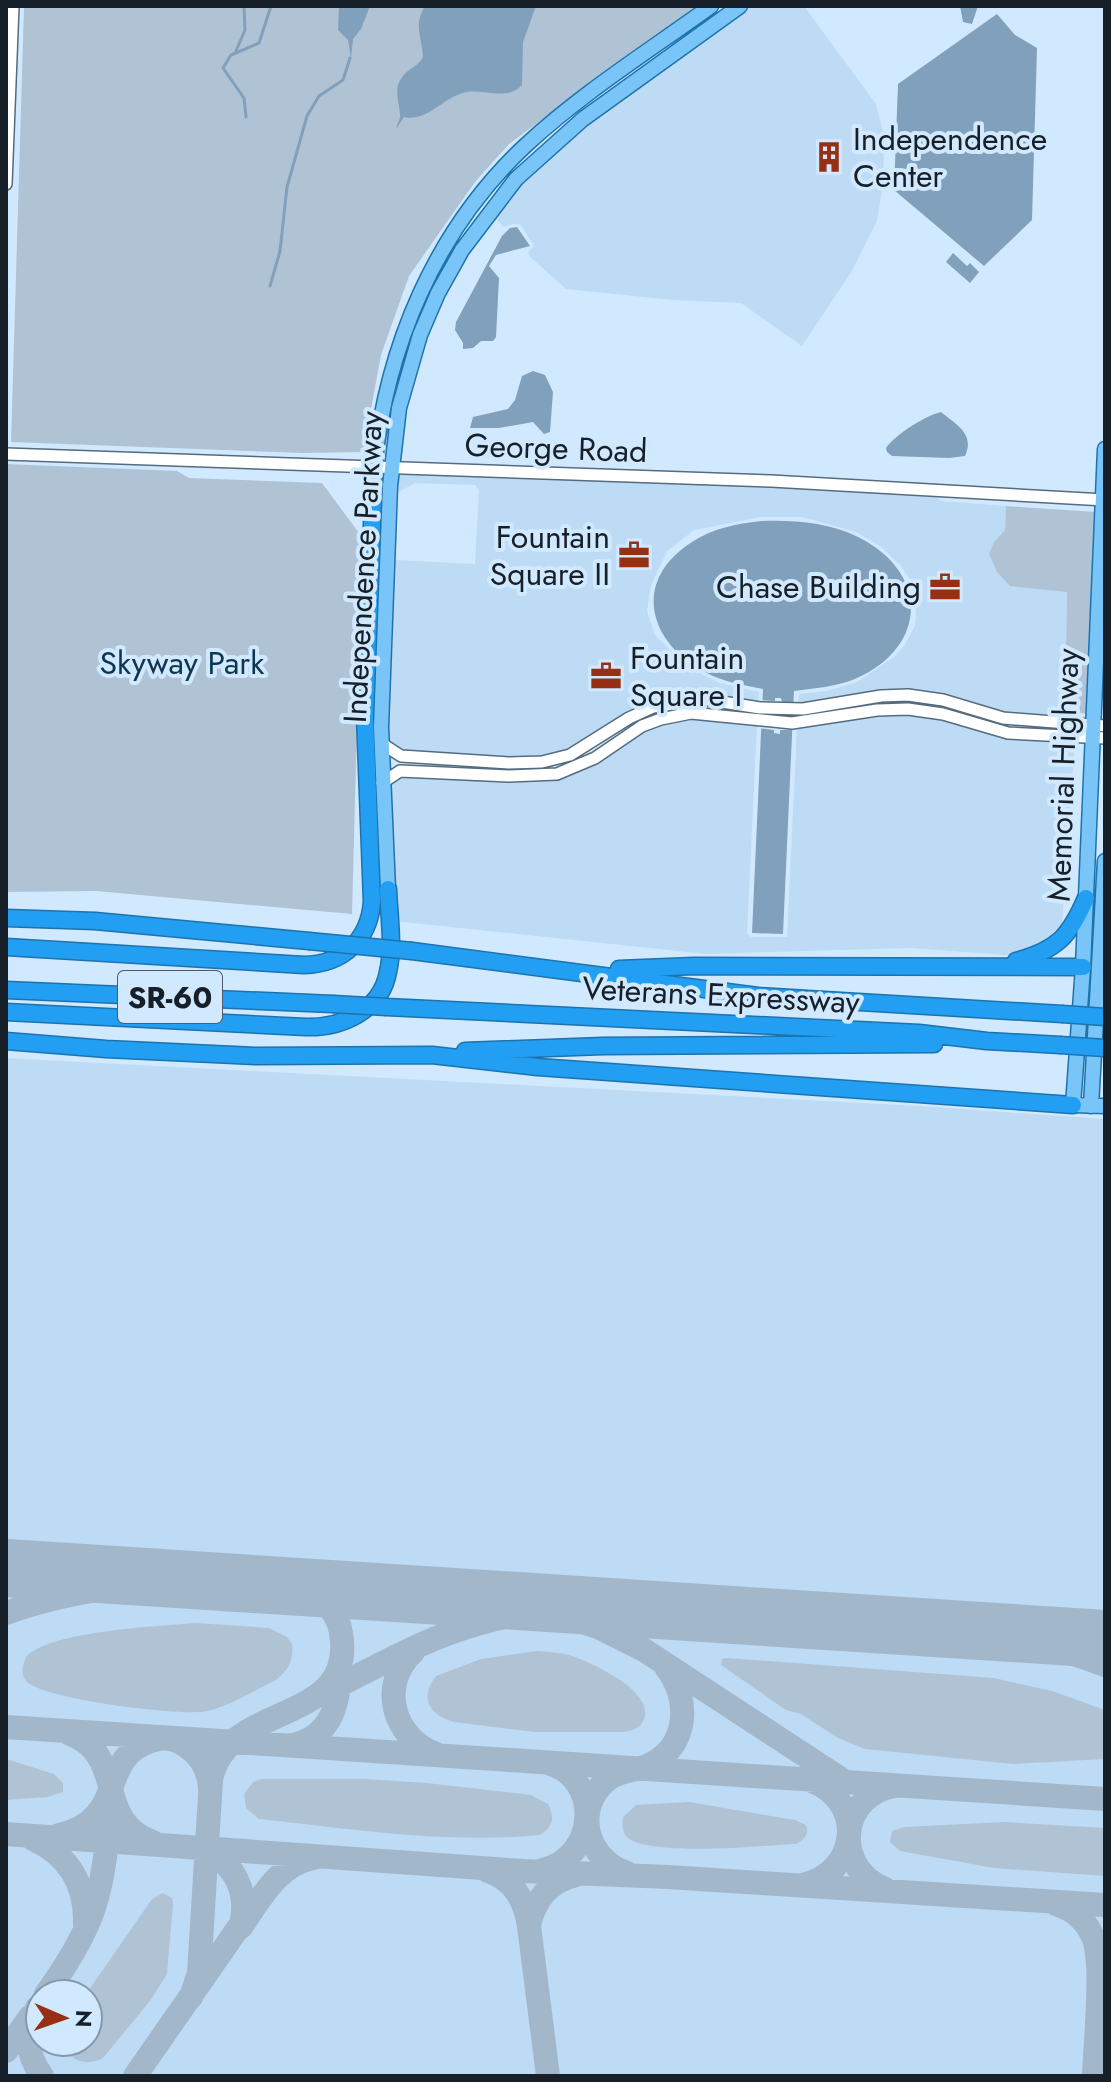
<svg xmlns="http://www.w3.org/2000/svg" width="1111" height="2082" font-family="Jost,sans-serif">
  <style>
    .built { fill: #bddbf5; fill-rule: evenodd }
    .green { fill: #b0c3d5 }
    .water { fill: #80a0bb }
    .pier { fill: #d1e9ff }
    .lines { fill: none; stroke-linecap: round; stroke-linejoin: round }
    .stream { stroke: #80a0bb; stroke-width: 3 }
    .taxiway { stroke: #a3b7ca; stroke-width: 24 }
    .runway { stroke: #a3b7ca; stroke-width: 58 }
    .minor-casing { stroke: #556b7e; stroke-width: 14 }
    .major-casing { stroke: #1e73ac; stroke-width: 17 }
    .highway-casing { stroke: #1e73ac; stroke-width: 19 }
    .minor { stroke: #fff; stroke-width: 11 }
    .major { stroke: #7ac5f8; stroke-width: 14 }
    .highway { stroke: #229ff3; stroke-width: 16 }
    .highway-bridge-casing { stroke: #1e73ac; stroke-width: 19; stroke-linecap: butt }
    .highway-bridge { stroke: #229ff3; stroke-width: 16 }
    .labels { text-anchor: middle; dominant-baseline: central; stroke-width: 8; stroke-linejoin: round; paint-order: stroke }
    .shield { fill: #d1e9ff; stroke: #4f5c68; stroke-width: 2 }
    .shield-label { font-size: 30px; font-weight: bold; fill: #172028 }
    .poi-label { font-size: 32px; fill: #172028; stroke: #d1e9ff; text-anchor: start }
    .street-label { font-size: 32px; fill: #172028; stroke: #d1e9ff }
    .park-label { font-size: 32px; fill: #0f3552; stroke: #d1e9ff }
  </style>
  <rect width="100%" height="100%" fill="#d1e9ff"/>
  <path class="built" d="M748,6H804L876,104L885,140L882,189L877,221L852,271L802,346L741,303L672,300L566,289L529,256L528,252L534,246L521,225L514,224L504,227L492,215L506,197L596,116Z
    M396,474L770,486L931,495L942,501L1006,506L1005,530L994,542L1067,592L1065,710L1077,713V719L994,711L945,695L798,705L799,694L827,691L857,682L894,657L904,646L915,626L916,614L914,592L911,581L901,566L880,546L856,532L802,517H761L694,530L667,551L651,586L647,611L655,635L676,656L703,675L720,683L759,692L758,703L703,694L668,698L651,703L568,751L541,757L509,758L402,751L386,742L394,560L475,564L479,490L475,485L415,483L395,494Z
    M892,713L923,715L999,736L1075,741L1062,924L1032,952L1019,956L911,948L706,954L394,921L390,782L400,776L542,780L645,730L672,721L702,717L757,725L747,933L751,937H787L797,727Z
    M6,1058L920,1106L1105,1119V2076H6ZM40,1994H88V2042H40Z"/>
  <path class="green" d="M24,6H696L509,144L475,182L409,276L381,355L363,452L303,453L11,442Z
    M6,464L177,471L189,478L322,483L362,537L352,914L96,891L6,892Z
    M1006,506L1096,512L1087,714L1065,710L1067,592L1010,586L997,572L989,554L994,542L1005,530Z
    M196,1623L269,1628L287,1637L292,1644C294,1660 288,1671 276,1680C255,1690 232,1705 208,1711C183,1717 41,1699 26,1681C20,1673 23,1665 26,1657C49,1631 159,1626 196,1623Z
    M537,1651C552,1652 566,1653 580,1659C600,1667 654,1693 644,1719C640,1729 633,1730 624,1732H535L454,1722C429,1715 419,1698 436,1676L481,1659Z
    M727,1658L994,1678L1052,1691L1105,1710V1759L1013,1764L865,1749L838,1738L801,1714L786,1710L721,1665L722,1659Z
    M6,1759L54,1774L63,1783V1792L48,1797L6,1800Z
    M262,1779H365L427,1783L531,1795L548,1804C555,1818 553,1827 540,1835C446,1844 352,1829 259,1819L246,1808L244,1794L253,1782Z
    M689,1802L795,1820L806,1825C810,1834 804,1840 796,1844C765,1845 645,1858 626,1836C622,1830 622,1824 623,1817L636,1805Z
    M1004,1822L1105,1828V1876L994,1868L900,1851L890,1842L892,1831L904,1827Z
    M163,1893L172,1898L173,1904L167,1974L150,2001L103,2058C85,2067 69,2061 63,2042H88L86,1994L152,1899Z"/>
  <path class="water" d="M339,6H370L361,29L353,39L351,58L348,40L338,30Z
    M425,6H536L523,42L522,85C508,101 485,89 467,92C445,95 427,123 404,117L396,129C397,124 400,120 400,116C400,102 392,89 403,76C409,68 418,67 423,57C422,37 413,25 425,6Z
    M960,6H978L972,24L963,22Z
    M997,14L1015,35L1037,48L1032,220L984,266L894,190L898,84Z
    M517,227L530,246L496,255L489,266L499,278L496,337L493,341H481L473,348L463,349V343L455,330L456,322L502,236L510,228Z
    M953,253L967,266L970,263L979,272L970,283L946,262Z
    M533,371L545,375L553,392L550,432L544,434L533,422L499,428H470L473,417L508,409L515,400L522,376Z
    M941,412C957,425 975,434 965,456L949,458L892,456L887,452L886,448C896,434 925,416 941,412Z
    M761,521C794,520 828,522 858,537C929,572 929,647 855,679C835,687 815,688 794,691L783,934L752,933L763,689C743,685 723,682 705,672C647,642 632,580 692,542C713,528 736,524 761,521Z"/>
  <path class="pier" d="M775,698H781L782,702H798L797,730H780V734L774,733V730L758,728L759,700L775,701Z"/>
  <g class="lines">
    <path class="stream" d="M236,51L245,30L244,6
      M246,117L244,98L223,68L231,55L259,43L271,6
      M270,286L280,251L287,187L307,116L319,96L343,80L350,58"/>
    <path class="taxiway" d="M483,1601L524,1607
      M6,1613C87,1584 169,1580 253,1586C271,1587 291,1585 308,1592C325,1598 338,1614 341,1633C357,1727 225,1700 211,1780L199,1973L191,1997
      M564,1616L598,1627L644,1650L841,1779
      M872,1626C952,1631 1030,1635 1105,1665
      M413,1652C378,1685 393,1738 436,1754
      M328,1691C378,1666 429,1636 484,1622C580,1596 684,1614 781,1620
      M6,1727L1105,1799
      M68,1733C129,1755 92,1821 153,1842
      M293,1745C331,1736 338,1706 340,1673
      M6,1834L523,1871L668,1877L1105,1905
      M59,1835C74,1832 87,1826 97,1814C119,1788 110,1755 151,1741C164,1736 175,1738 186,1746C201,1756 209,1771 210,1788
      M33,1839C68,1855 86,1884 85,1923
      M543,1870C597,1857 603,1779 548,1763
      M488,1871C514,1880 525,1900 529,1926
      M627,1873C587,1860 572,1809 607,1780C619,1770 633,1771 647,1766C689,1748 691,1699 666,1667
      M803,1885C859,1872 866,1802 812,1781
      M885,1889C833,1869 838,1795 895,1786
      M1056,1904C1072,1909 1086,1920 1093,1937C1104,1962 1095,2044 1094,2076
      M241,1927C260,1900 277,1865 313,1858
      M46,1994C89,1934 103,1900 108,1827
      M37,2008C25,2031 26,2055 42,2076
      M6,2051L30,2017
      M135,2076L241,1924C249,1892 234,1862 204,1850
      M548,2076L529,1926C534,1900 550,1881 576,1875"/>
    <path class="runway" d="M6,1568L1105,1639"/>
    <defs>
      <path id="minor" d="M6,184L13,6
        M6,454L771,481L1105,500
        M381,743L401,756L509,763L542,762L570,755L629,718L653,707L703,699L760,708L803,709L881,696L908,695L943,700L1003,718L1105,726
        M382,783L400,771L509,776L557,774L595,758L642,726L661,719L691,713L792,723L877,710L908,709L943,714L1008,733L1105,738"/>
      <path id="major" d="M1105,449L1083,967L1073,1105L1105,1106
        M374,469C386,347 435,230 526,145C582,93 649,51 711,6
        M388,889L381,727L390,486L399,408L420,335L438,293L462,250L516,179L583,119L740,6
        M1091,1106L1105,861"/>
      <path id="highway" d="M6,918L95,921L309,941
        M6,947L304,965C343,964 369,940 372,902L365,716L374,469
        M412,951L758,996L1062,1014
        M1016,961C1057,950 1070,936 1086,898
        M619,969L694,966L1083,967
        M6,990L333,1004
        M387,1007L919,1033L987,1041L1060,1045
        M6,1012L306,1027C341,1028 381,1011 388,972C394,946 389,916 388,889
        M6,1041L106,1049L256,1056L432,1055L538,1067L1073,1105
        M465,1051L603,1046L934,1044"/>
    </defs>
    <use href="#minor" class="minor-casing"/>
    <use href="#major" class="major-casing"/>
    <use href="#highway" class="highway-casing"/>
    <use href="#minor" class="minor"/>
    <use href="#major" class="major"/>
    <use href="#highway" class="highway"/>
    <defs>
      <path id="highway-bridge" d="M309,941L412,951
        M333,1004L387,1007
        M1062,1014L1105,1017
        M1060,1045L1105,1048"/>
    </defs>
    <use href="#highway-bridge" class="highway-bridge-casing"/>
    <use href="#highway-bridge" class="highway-bridge"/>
  </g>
  <defs>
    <symbol id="building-bare" viewBox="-9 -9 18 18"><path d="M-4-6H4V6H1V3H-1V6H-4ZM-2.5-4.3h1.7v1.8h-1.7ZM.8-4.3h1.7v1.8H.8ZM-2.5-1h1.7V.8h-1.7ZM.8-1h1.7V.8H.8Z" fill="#972f14" stroke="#d1e9ff" stroke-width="2.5" paint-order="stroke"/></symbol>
    <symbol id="office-bare" viewBox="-9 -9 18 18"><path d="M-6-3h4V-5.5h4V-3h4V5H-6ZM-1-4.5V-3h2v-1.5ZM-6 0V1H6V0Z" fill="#972f14" stroke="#d1e9ff" stroke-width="2.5" paint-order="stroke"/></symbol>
  </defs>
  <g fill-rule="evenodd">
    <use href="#building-bare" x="807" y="135" width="44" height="44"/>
    <use href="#office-bare" x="612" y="533" width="44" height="44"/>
    <use href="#office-bare" x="923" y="565" width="44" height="44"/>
    <use href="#office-bare" x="584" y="654" width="44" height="44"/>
  </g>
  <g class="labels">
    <rect class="shield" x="118" y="971" width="104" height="52" rx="6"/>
    <g class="shield-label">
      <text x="170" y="997">SR-60</text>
    </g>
    <g class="poi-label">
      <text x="853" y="139">Independence<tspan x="853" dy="37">Center</tspan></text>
      <text x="610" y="537" text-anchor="end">Fountain<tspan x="610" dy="37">Square II</tspan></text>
      <text x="921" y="587" text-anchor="end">Chase Building</text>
      <text x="630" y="658">Fountain<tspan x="630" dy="37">Square I</tspan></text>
    </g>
    <g class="street-label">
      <text transform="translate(556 448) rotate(2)">George Road</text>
      <text transform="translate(363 567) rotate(-87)">Independence Parkway</text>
      <text transform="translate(1063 775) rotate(-88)">Memorial Highway</text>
      <text transform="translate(721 995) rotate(3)">Veterans Expressway</text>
    </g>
    <g class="park-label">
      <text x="182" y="663">Skyway Park</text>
    </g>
  </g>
  <rect width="1111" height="2082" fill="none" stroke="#172028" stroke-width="16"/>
  <g transform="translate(64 2018) rotate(92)"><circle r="38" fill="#d1e9ff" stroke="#8799a9" stroke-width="2"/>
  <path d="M0-6L14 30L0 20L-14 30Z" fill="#972f14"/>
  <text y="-12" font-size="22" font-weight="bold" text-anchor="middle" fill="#172028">N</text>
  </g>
</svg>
